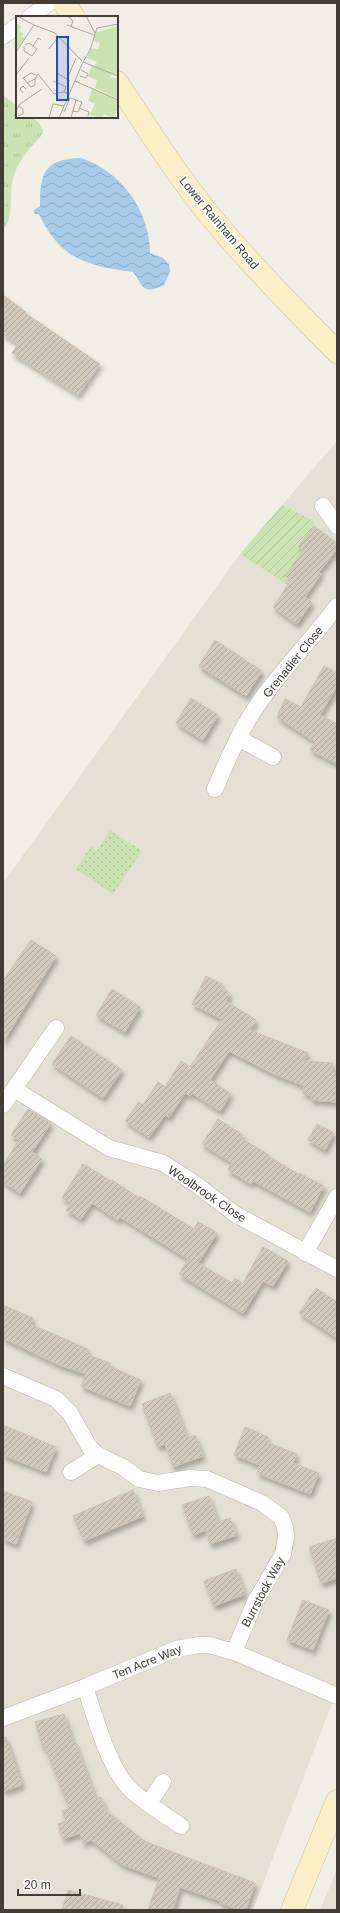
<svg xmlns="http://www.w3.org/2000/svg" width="340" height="1913" font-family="Helvetica,sans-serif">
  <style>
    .residential { fill: #e5e0d4 }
    .grass { fill: url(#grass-tufts) }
    .park { fill: url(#park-dots) }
    .garden { fill: url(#garden-furrows) }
    .water { fill: url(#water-waves) }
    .building { fill: url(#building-hatch); stroke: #ccc2af; filter: url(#shadow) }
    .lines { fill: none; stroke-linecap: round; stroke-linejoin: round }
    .street-casing { stroke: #bcb6a9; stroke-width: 17 }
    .secondary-casing { stroke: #cec298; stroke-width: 23 }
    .street { stroke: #fff; stroke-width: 16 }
    .secondary { stroke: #faefc6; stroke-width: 22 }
    .labels { text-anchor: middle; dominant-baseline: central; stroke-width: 3.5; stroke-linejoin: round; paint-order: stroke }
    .street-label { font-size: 12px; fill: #433e35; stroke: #fff }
    .inset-road { fill: none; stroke: #aba89f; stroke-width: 1 }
    .view { fill: #1d4ed8; fill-opacity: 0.15; stroke: #1d4ed8; stroke-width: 2 }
    .inset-edge { fill: none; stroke: #433e35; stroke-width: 2 }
  </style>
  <defs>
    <pattern id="grass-tufts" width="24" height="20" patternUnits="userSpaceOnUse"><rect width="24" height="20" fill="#cbe3b1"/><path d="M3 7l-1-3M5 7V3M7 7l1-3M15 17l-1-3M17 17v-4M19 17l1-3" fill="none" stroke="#b0c499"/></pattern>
    <pattern id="park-dots" width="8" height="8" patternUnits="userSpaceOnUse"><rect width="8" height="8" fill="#cbe3b1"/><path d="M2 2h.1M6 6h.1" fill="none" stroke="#b0c499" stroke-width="1.8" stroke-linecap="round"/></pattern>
    <pattern id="garden-furrows" width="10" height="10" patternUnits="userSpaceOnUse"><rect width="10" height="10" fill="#cbe3b1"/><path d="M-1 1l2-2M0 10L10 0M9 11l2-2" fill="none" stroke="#b0c499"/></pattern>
    <pattern id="water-waves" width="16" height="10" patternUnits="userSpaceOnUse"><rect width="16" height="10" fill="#a6ccea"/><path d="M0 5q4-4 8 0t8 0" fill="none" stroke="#89a7be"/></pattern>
    <pattern id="building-hatch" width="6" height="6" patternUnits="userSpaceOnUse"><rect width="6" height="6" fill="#d2cabc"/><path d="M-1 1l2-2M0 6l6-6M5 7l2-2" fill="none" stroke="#aca59a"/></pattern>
    <filter id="shadow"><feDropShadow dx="2.5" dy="4.5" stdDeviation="2" flood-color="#0004"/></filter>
  </defs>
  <rect width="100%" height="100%" fill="#f1eee5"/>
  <path class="residential" d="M337,441V1690L253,1910H3V883L240,554Z
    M337,1869V1910H320Z"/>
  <path class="grass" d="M3,95L17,106V117C29,117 39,117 43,131C42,137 34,143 30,148C23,157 16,167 13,178C9,191 14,221 3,229Z"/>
  <path class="park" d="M110,830L142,851L113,894L76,869L91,846L97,850Z"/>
  <path class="garden" d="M282,505L314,521V526L298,547L324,567L320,568L321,574L298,558L285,576L288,585L240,554Z"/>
  <path class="water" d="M81,158C121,171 150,211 150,253L163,258L169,264L170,272L164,285C142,296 144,286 133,272C87,266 60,259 39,214H35L33,211L40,206C40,173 44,159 81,158Z"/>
  <path class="building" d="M3,295L26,312L25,313L100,364L78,395L12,353L18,344L3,334Z
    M314,526L337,543V549L319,572L321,574L305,597L312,602L297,624L273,607L291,580L285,576L303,550L298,547Z
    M215,640L262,671L246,696L199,666Z
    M324,666L337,673V686L320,715L337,724V764L310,750L315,742L277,717L285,699L301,707Z
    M191,698L218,715L203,740L176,723Z
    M31,940L56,956L3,1042V981Z
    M206,976L222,984L220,988L230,993L226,1001L256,1020L250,1030L308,1053L304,1061L333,1063L332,1072L337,1073V1102L311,1100V1095L303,1094L304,1086L274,1074L229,1051L210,1080L231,1094L220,1111L192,1093L190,1096L185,1093L169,1117L165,1115L149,1137L125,1121L139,1102L143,1105L158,1082L165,1087L181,1061L190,1067L222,1019L192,1004Z
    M112,989L140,1007L125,1032L96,1015Z
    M71,1036L122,1070L103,1098L52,1064Z
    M28,1109L51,1123L32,1152L42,1159L20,1193L3,1182V1165L19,1140L11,1135Z
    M218,1119L243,1135L241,1138L269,1155L268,1156L298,1174L299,1173L324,1186L310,1212L253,1181L251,1184L228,1170L232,1163L202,1144Z
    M317,1124L334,1133L325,1150L308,1140Z
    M83,1164L111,1181L112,1180L139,1198L140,1196L194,1229L198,1222L217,1233L198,1263L232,1283L235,1278L243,1283L263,1247L288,1261L273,1286L263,1281L243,1313L179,1274L188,1259L120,1217L118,1220L92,1203L81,1219L66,1210L71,1203L62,1198Z
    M316,1288L337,1302V1338L299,1313Z
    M3,1305L33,1318L30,1324L88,1349L86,1354L110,1363L109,1366L141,1380L130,1406L81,1386L86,1374L59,1365L3,1338Z
    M170,1393L187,1438L195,1435L203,1456L173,1467L165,1444L158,1447L142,1404Z
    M3,1425L56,1447L46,1472L3,1455Z
    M245,1427L268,1437L266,1442L297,1454L293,1463L319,1473L310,1494L257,1473L260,1465L234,1455Z
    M133,1490L143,1516L84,1541L73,1516Z
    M3,1491L32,1502L16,1544L3,1539Z
    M209,1496L218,1522L230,1518L237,1535L210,1544L206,1530L193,1535L182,1505Z
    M337,1538V1578L321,1583L309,1547Z
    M236,1569L245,1594L214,1606L204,1581Z
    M303,1600L329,1610L313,1650L287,1640Z
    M64,1714L73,1742H75L96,1799L101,1797L105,1810L146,1842L255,1883L246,1910H240L220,1903L221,1901L180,1887L173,1910H148L159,1878L123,1865L91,1840L83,1843L80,1833L63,1839L58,1824L66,1821L62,1811L69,1808L45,1747L43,1748L35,1722Z
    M6,1737L22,1785L3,1791V1738Z
    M68,1890L123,1905L122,1910H62Z"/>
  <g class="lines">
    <defs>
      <path id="street" d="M30,17L49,3
        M3,36L17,26
        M323,506L337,526
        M238,738L273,757
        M215,789C225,766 235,741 248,720C273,678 308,645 337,606
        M14,1089L109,1148L163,1163L197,1185L235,1214L337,1269
        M3,1105L56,1028
        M305,1253L337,1197
        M3,1376L56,1399L70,1413L90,1448L98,1455L123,1467L139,1479L158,1483L190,1478L207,1479L262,1503L281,1517L285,1527L286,1536L283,1554L255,1602L234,1652
        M71,1472L98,1455
        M85,1687C95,1716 108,1766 129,1788C144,1803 164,1814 181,1826
        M3,1718L85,1687L176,1649L199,1645H209L234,1652L337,1696
        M149,1803L163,1782"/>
      <path id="secondary" d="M64,3L74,17
        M117,82C146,126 174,171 207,212C247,261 292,307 337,352
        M292,1910L337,1801"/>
    </defs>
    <use href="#street" class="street-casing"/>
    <use href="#secondary" class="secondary-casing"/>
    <use href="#street" class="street"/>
    <use href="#secondary" class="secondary"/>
  </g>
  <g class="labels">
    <g class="street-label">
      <text transform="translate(219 223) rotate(50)">Lower Rainham Road</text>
      <text transform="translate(293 662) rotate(-51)">Grenadier Close</text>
      <text transform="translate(207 1194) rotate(34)">Woolbrook Close</text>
      <text transform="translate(263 1592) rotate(-62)">Burrstock Way</text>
      <text transform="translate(147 1662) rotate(-22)">Ten Acre Way</text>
    </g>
  </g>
  <g transform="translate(16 16)">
    <rect width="102" height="102" fill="#f1eee5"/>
    <path d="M0,7L5,10L3,15L8,18L5,20L9,22L3,31L0,30ZM102,10V59L90,55L96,57L94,62H102V83L79,72L81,64L72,60L81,46L71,42L75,32L82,33L84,27L77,25L79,17ZM79,78L101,87L102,93L96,102L88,98L86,102L74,99L79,87Z" fill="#cbe3b1"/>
    <path d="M77,72L102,85V93L101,87L79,79V87L72,85Z" fill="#cbe3b1"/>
    <path d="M76,50L84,53L81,64L72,60Z" fill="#cbe3b1"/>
    <path class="inset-road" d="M52,0L57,5L55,11M70,0L79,17M18,9L39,17L66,45M51,9L78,19M8,30V35L16,40L21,33L13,27L9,29M17,30L22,22L25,24M33,33L42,21M0,36L18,9L1,0M67,46L74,34L81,12L102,8M67,46L102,60M41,57L54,65M0,59L13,42M64,60L70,62L72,58L65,54M19,63V69L15,71L7,62L15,57L20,59M51,63L60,42M37,65L50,71L48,76M59,65L102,84M11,67L19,63L22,58L38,78L47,76L53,78M7,77L4,73L7,70L10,73M63,92L73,96L72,100M0,95L4,88L26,73M48,96L54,82L66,86L62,96L56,95M2,100L7,98V93L3,90M33,102L37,88L48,90M43,102L67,46M55,102L60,84"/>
    <path class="view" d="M41,21H52V84H41Z"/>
    <rect width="102" height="102" class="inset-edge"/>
  </g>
  <rect width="340" height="1913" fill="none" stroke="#433e35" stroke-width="8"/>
  <path d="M18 1889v6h62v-6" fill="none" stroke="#433e35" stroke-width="2"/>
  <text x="24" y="1889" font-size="12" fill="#433e35" stroke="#ffffff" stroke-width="3" paint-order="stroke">20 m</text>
</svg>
